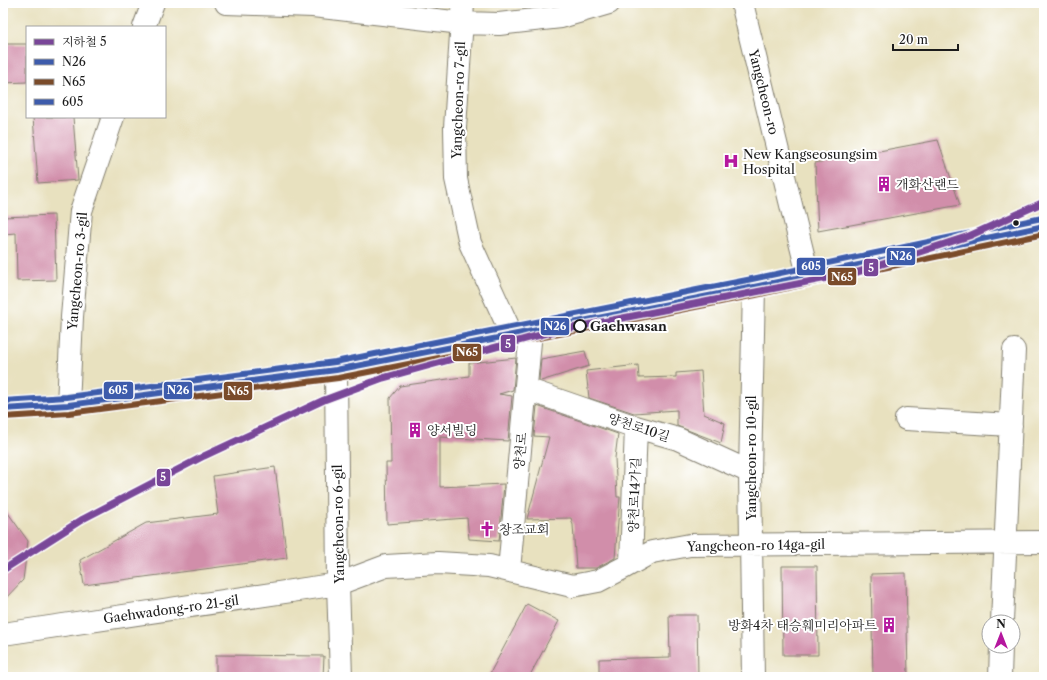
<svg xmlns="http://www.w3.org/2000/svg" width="1047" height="680" font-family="'Libre Caslon Text','Noto Serif KR',serif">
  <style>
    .building { fill: #d18eaa }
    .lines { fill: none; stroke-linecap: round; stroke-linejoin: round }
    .minor-casing { stroke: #827e6e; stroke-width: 24 }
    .secondary-casing { stroke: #827e6e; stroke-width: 24 }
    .minor { stroke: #fff; stroke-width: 22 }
    .secondary { stroke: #fff; stroke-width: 22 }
    .bus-1-casing { stroke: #fff; stroke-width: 9 }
    .bus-2-casing { stroke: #fff; stroke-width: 9 }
    .bus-3-casing { stroke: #fff; stroke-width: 9 }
    .bus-1 { stroke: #3d5bab; stroke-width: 6 }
    .bus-2 { stroke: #7a4b2a; stroke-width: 6 }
    .bus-3 { stroke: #3d5bab; stroke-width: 6 }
    .metro-1-casing { stroke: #fff; stroke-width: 10 }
    .metro-1 { stroke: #794698; stroke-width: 7 }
    .bus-dot { fill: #1c1c1c; stroke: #fff; stroke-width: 1.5 }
    .stop-dot { fill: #fff; stroke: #1c1c1c; stroke-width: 2 }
    .labels { text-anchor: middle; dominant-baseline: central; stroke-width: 4; stroke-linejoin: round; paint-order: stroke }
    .street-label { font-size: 13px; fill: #1c1c1c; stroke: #fff }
    .poi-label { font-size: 13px; fill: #1c1c1c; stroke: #fff; text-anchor: start }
    .stop-label { font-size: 13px; font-weight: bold; fill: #1c1c1c; stroke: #fff; text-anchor: start }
    .line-badge { stroke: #fff; stroke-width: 1.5 }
    .badge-label { font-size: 11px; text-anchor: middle; font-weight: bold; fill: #fff }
  </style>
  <rect width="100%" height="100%" fill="#fff"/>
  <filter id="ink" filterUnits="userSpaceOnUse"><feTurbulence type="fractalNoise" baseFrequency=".025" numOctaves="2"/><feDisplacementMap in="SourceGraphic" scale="8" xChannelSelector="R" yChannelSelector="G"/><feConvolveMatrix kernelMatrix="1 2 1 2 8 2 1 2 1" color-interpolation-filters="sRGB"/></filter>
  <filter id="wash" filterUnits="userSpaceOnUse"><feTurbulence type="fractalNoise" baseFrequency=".012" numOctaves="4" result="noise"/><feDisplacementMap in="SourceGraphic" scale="16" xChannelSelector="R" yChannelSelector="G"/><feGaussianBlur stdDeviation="0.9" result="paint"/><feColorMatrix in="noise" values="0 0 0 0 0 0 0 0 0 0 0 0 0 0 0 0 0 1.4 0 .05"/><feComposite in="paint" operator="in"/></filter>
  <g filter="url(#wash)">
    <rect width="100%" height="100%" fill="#e8e1bf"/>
    <g id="blocks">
      <path class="building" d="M3,44H27V82L3,83Z
        M33,117H73L78,180L38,183Z
        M938,140L960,205L818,231L815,163Z
        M54,215L56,280L17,281L16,233L3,234V217Z
        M585,351L589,366L541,381L539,380L541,359Z
        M516,358L513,390L499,394L512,396L508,441L440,437V487L504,484L499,541L469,539L467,518L387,524L386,463H391L390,398L400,386L469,376V363Z
        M638,365L639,378L676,377V373L701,371L704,414L725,423L721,443L677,426V410L634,413L589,398L586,371Z
        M537,406L618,434L615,458L617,497H620L615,558L596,568H576L573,525L571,518L527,519L549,437L534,436Z
        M275,467L287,558L84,585L80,560L146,523L218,514L213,476Z
        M3,506L28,541L23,580L3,601Z
        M782,566H817L818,655H783Z
        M906,573L908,677H873L871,574Z
        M527,604L559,621L529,677H488Z
        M669,615H697L698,677H599V659L670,657Z
        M216,655L324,656L323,677H216Z"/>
    </g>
  </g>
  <g filter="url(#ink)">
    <use href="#blocks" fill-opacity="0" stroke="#827e6e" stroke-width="1"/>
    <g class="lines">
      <defs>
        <path id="minor" d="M226,3L313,6L462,23L499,24L561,17L609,3
          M463,3L455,128L456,179L470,243L512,335
          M742,3L808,275
          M144,27L153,3
          M336,370L338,584L341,677
          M526,389L636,427L678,439L750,472
          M68,405L72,317L81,211L113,117
          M906,419L1011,425
          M631,563L636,427
          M509,570L531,331
          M1002,622L1014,350
          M3,634L338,584L386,566L438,563L489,566L572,586L598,581L625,567L652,552L690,545L1044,542
          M753,677L750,472L754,287
          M1000,677L1001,646"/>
        <path id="secondary" d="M3,409L68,405L336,370L754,287L1044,226"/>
      </defs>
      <use href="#minor" class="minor-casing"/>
      <use href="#secondary" class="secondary-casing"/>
      <use href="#minor" class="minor"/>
      <use href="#secondary" class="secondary"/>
      <defs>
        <path id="bus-1" d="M3,409L68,405L336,370L754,287L1044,226"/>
        <path id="bus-2" d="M3,417L69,413L338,378L756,295L1044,234"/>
        <path id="bus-3" d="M3,401L67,397L335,362L752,279L1042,218"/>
      </defs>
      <use href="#bus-1" class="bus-1-casing"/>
      <use href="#bus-2" class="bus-2-casing"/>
      <use href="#bus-3" class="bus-3-casing"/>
      <use href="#bus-1" class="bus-1"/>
      <use href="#bus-2" class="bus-2"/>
      <use href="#bus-3" class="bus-3"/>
      <defs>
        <path id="metro-1" d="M3,570L83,519L204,456L324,400L383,378L551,332L858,272L969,236L1044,202"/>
      </defs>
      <use href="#metro-1" class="metro-1-casing"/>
      <use href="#metro-1" class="metro-1"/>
    </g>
  </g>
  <defs>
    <symbol id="hospital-bare" viewBox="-9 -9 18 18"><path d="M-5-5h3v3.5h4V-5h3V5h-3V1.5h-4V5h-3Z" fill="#b5179e" stroke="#fff" stroke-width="2.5" paint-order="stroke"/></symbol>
    <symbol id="building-bare" viewBox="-9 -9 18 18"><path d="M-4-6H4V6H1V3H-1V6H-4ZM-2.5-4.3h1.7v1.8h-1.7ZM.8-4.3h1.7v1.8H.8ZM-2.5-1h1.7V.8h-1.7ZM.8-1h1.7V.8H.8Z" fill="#b5179e" stroke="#fff" stroke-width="2.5" paint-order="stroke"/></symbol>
    <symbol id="church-bare" viewBox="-9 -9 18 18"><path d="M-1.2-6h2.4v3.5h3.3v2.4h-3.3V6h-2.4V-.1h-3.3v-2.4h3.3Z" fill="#b5179e" stroke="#fff" stroke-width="2.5" paint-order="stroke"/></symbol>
  </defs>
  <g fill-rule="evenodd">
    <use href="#hospital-bare" x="720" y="150" width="22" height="22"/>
    <use href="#building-bare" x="873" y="173" width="22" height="22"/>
    <use href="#building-bare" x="404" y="419" width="22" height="22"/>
    <use href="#church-bare" x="476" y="518" width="22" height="22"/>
    <use href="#building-bare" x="878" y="614" width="22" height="22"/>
  </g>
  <circle class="bus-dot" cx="1016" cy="223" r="3.5"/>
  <circle class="stop-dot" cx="580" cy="326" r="6"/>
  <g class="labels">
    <g class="street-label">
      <text transform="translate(764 92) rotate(76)">Yangcheon-ro</text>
      <text transform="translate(458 100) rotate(-88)">Yangcheon-ro 7-gil</text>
      <text transform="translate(77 271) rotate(-85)">Yangcheon-ro 3-gil</text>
      <text transform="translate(639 427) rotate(18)">양천로10길</text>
      <text transform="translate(520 451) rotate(-85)">양천로</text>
      <text transform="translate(751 458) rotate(-90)">Yangcheon-ro 10-gil</text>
      <text transform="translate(634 495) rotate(-88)">양천로14가길</text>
      <text transform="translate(338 524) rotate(-91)">Yangcheon-ro 6-gil</text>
      <text transform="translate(756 545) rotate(-1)">Yangcheon-ro 14ga-gil</text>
      <text transform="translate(171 609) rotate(-8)">Gaehwadong-ro 21-gil</text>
    </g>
    <g class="poi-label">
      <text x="743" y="154">New Kangseosungsim<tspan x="743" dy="15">Hospital</tspan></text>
      <text x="896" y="184">개화산랜드</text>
      <text x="427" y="430">양서빌딩</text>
      <text x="499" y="529">창조교회</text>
      <text x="877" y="625" text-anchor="end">방화4차 태승훼미리아파트</text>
    </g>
    <g class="stop-label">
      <text x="590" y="326">Gaehwasan</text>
    </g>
  </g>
  <g class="line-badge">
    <rect x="886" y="247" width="30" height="19" rx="4" fill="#3d5bab"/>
    <rect x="796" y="257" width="30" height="19" rx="4" fill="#3d5bab"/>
    <rect x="863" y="258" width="16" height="19" rx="4" fill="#794698"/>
    <rect x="827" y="267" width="30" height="19" rx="4" fill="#7a4b2a"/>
    <rect x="540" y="317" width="30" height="19" rx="4" fill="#3d5bab"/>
    <rect x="500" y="334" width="16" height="19" rx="4" fill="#794698"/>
    <rect x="452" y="343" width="30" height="19" rx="4" fill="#7a4b2a"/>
    <rect x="103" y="381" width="31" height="19" rx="4" fill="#3d5bab"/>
    <rect x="163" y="381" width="30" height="19" rx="4" fill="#3d5bab"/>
    <rect x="223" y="381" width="30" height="20" rx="4" fill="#7a4b2a"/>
    <rect x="156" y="468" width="15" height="19" rx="4" fill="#794698"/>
  </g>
  <g class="badge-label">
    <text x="901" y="260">N26</text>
    <text x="811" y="270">605</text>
    <text x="871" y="272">5</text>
    <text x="842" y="281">N65</text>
    <text x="555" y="330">N26</text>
    <text x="508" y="348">5</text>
    <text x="467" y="356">N65</text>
    <text x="118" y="394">605</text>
    <text x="178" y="394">N26</text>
    <text x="238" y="395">N65</text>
    <text x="163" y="481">5</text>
  </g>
  <rect width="1047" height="680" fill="none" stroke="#fff" stroke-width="16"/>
  <rect x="26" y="26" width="140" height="92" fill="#ffffff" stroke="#a4a4a4"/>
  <rect x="34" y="39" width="20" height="6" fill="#794698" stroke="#a4a4a4"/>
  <text x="62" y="46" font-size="12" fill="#1c1c1c">지하철 5</text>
  <rect x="34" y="59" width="20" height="6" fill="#3d5bab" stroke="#a4a4a4"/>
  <text x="62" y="66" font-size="12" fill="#1c1c1c">N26</text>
  <rect x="34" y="79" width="20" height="6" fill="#7a4b2a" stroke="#a4a4a4"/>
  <text x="62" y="86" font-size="12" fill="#1c1c1c">N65</text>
  <rect x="34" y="99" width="20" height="6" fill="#3d5bab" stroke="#a4a4a4"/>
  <text x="62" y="106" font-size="12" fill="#1c1c1c">605</text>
  <g transform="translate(1001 634)"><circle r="19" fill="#ffffff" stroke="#a4a4a4"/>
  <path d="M0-3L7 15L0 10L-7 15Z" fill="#b5179e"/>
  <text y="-6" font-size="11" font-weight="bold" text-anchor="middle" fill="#1c1c1c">N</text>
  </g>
  <path d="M893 44v6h65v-6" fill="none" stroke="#1c1c1c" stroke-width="2"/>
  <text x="899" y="44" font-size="12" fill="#1c1c1c" stroke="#ffffff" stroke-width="3" paint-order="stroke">20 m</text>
</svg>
